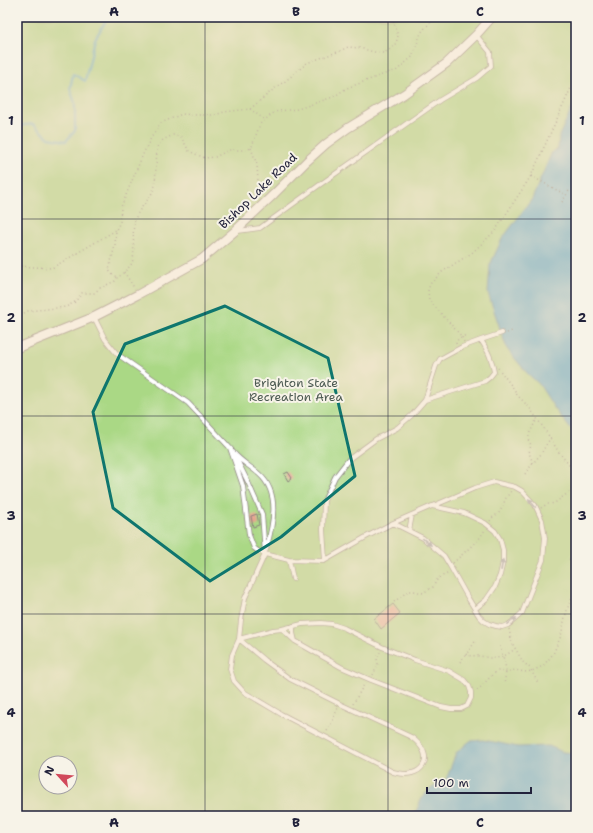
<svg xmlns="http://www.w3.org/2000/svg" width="593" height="833" font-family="'Shantell Sans',sans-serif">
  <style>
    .green { fill: #aad885; stroke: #667d60; fill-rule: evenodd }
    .water { fill: #55a7d0; stroke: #3c6486 }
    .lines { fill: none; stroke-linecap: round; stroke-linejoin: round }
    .stream { stroke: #55a7d0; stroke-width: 2 }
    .building { fill: #e7a18e }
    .service-casing { stroke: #8a807e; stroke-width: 5.5 }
    .minor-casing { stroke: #8a807e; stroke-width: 10 }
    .path { stroke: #8a807e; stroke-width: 1.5; stroke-dasharray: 1 3; stroke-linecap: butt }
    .service { stroke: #fff; stroke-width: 4 }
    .minor { stroke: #fff; stroke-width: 8 }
    .oneway { fill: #9c9ca7 }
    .marked { fill: none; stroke: #0f766e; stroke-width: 3; stroke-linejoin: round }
    .grid { fill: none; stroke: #22223b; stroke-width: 1; stroke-opacity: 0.55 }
    .labels { text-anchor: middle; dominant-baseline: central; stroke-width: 4; stroke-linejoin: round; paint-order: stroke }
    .street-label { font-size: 12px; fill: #22223b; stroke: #f7f3e8 }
    .park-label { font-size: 12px; fill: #4b5951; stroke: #f7f3e8 }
    .neatline { fill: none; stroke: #22223b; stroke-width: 1.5 }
    .grid-label { font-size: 13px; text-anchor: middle; font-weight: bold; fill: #22223b }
  </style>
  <rect width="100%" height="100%" fill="#f7f3e8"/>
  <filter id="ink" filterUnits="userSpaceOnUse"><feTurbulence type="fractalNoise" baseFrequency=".025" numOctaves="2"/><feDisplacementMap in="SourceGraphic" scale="8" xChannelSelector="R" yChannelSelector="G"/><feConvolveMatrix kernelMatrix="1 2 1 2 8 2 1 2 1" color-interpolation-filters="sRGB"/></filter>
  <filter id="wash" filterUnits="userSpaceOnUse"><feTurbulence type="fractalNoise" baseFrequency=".012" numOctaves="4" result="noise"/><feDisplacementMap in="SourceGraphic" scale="16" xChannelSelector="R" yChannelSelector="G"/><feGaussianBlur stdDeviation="0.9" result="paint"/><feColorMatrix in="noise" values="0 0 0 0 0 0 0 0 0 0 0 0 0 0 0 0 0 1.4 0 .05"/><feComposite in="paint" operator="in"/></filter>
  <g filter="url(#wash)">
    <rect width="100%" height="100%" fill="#f2dfc1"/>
    <path class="green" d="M17,17H576V816H17ZM46,763H70V787H46Z"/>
    <path class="water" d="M576,99V436L555,409L539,384L527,373L507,349L488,293L490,265L502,239L532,199L552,152L558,149L559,136Z
      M483,740L499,743L518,747L549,746L563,752L576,753V816H412C419,809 418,804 423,797C427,790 438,784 446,780L456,753L470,741Z"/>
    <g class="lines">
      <path class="stream" d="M17,126L33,124L49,138L66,141L75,131V103L70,89L73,74L85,81L95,39L108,17"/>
    </g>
    <g id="blocks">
      <path class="building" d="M288,472L292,478L288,481L284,474Z
        M257,514L259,525L253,527L251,516Z
        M393,604L400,613L381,629L374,619Z"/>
    </g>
  </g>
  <g filter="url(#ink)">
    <use href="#blocks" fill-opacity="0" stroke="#8a807e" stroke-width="1"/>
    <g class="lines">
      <defs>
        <path id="service" d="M238,231L260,228L318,186L440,100L477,78L491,66L490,52L476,35
          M94,317L105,339L117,354L188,403L206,422L231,449
          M481,340C488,351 492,359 494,372L490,377L485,381L425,400L436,366L440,359L462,347Z
          M481,340L502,333
          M230,448L243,486L249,535L254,548L258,551L265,554L289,560L324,561L366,537L393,523L432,506L464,513L485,523L495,531L500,539L503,550V562L500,575L495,587L486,600L475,609
          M233,452C240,461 250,466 259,474C281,493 273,525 266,550
          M237,460L248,482L262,514L265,554L245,598L241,620L239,639L273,630L282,629
          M393,523L423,538L444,556L450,566L468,598L479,616L484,621L489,624L496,626L502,627L508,625L512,622L522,613L543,560L545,538L542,520L535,505L522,491L515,487L494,482L475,488L433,506
          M409,531L412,515
          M289,560L293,579
          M325,560L323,530L324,501L335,477L349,459L376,439L397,428L412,415L425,400
          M321,623L332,624L344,628L382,647L415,660L449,671L464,680L469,686L471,692V698L467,706L461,709H451L441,707L371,680L341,667L295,641L282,629L302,624Z
          M293,626V633L295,641
          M239,639L264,660L290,679L340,704L411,737C438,756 423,781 393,772L281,714L244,692L234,681L230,669L232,655Z"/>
        <path id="minor" d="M17,348L94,317L137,295L202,259L235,231L274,194L307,161L326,144L348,128L404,94L447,63L476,35L492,17"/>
      </defs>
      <use href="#service" class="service-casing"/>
      <use href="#minor" class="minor-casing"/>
      <path class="path" d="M392,17L398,36L396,43L392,48L384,53L374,52L360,48L348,47L340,51L326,56L307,63L283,83L280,84L250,109L224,112L215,115H196L182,114L161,123L151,138L144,152L121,207L120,222L116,230L115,245L109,270C111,274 114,277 119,276C122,275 122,274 124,272C127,269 130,267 132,263C136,252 131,233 135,220C139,206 152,199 155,185L157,148L158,145L163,140L173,135L181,137L189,151L193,153L205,158L215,157L229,150H245L249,149L252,146L260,124L272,114L278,111L298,109L327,99L333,97L347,88L390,72L396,71L412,57L421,33L424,29L436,17
        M449,17L460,20L464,17
        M250,109L265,120
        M251,148L257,165L258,181L269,190
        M531,176L566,195
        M562,202L570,189
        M17,266L52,268L116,230
        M124,272L135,289
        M17,317L28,311L66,307L75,302L82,293H94L100,288L115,281L118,276
        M507,333L512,331
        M464,342L462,337L429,300L428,291L430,284L442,272L473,252L495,231L531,176L576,77
        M456,344C457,338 461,337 467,335
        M498,368L514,389L517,395L529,407L547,433L558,451L576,474
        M533,463L529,453L531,445L528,439L530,432L537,419
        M525,474L533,463L541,454L546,445L550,439
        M541,508L547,504H551L556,502L576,487
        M490,521L492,518L500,512L506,498L511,491
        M569,559L576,563
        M453,563L479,539L485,530
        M394,602L408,591H414L423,593L433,587L438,578L449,573
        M509,629L512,643L523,662L530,668L538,683
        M500,646L505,663L506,672L504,685
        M466,654C470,657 473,655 479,656C483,656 487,658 491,658C501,659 508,654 515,649
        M460,662L466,654L469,651L476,640
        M373,675L378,664L377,659L380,652
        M477,690L481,687L492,675L498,671L506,672L515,670L525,672L532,671L543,666L553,654L561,636L565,617L569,604L576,590
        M353,704L365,683
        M327,731C332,724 334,716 338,708"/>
      <use href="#service" class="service"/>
      <use href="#minor" class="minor"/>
    </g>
    <defs><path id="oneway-solid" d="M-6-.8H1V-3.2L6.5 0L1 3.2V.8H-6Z"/></defs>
    <g class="oneway">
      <use href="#oneway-solid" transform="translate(532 503) rotate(-129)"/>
      <use href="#oneway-solid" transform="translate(427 542) rotate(39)"/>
      <use href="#oneway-solid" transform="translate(502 565) rotate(-80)"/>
      <use href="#oneway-solid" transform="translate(512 621) rotate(-38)"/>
    </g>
  </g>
  <path d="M0 0H593V833H0ZM225,306L328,358L355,476L281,537L210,581L113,508L93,412L125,344Z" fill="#f2dfc1" fill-opacity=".55" fill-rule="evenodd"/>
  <path class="marked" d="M225,306L328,358L355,476L281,537L210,581L113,508L93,412L125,344Z"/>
  <path class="grid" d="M205,17V816M388,17V816M17,219H576M17,416H576M17,614H576"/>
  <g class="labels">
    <g class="street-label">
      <text transform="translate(258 191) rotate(-44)">Bishop Lake Road</text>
    </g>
    <g class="park-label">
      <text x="296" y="383">Brighton State<tspan x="296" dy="14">Recreation Area</tspan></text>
    </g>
  </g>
  <rect width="593" height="833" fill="none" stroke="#f7f3e8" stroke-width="44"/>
  <g transform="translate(58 775) rotate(297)"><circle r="19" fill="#f7f3e8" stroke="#a29fa3"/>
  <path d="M0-3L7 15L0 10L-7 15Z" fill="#d1495b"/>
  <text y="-6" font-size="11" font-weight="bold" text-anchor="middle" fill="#22223b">N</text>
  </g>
  <path d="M427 787v6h104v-6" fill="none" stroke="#22223b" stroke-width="2"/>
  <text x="433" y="787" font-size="12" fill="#22223b" stroke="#f7f3e8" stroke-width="3" paint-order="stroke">100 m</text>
  <rect x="22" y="22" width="549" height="789" class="neatline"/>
  <g class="grid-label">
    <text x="114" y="16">A</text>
    <text x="296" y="16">B</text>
    <text x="480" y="16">C</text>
    <text x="11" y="125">1</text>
    <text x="582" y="125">1</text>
    <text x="11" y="322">2</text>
    <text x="582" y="322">2</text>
    <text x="11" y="520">3</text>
    <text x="582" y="520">3</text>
    <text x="11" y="717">4</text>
    <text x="582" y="717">4</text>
    <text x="114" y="827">A</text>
    <text x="296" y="827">B</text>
    <text x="480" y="827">C</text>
  </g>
</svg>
